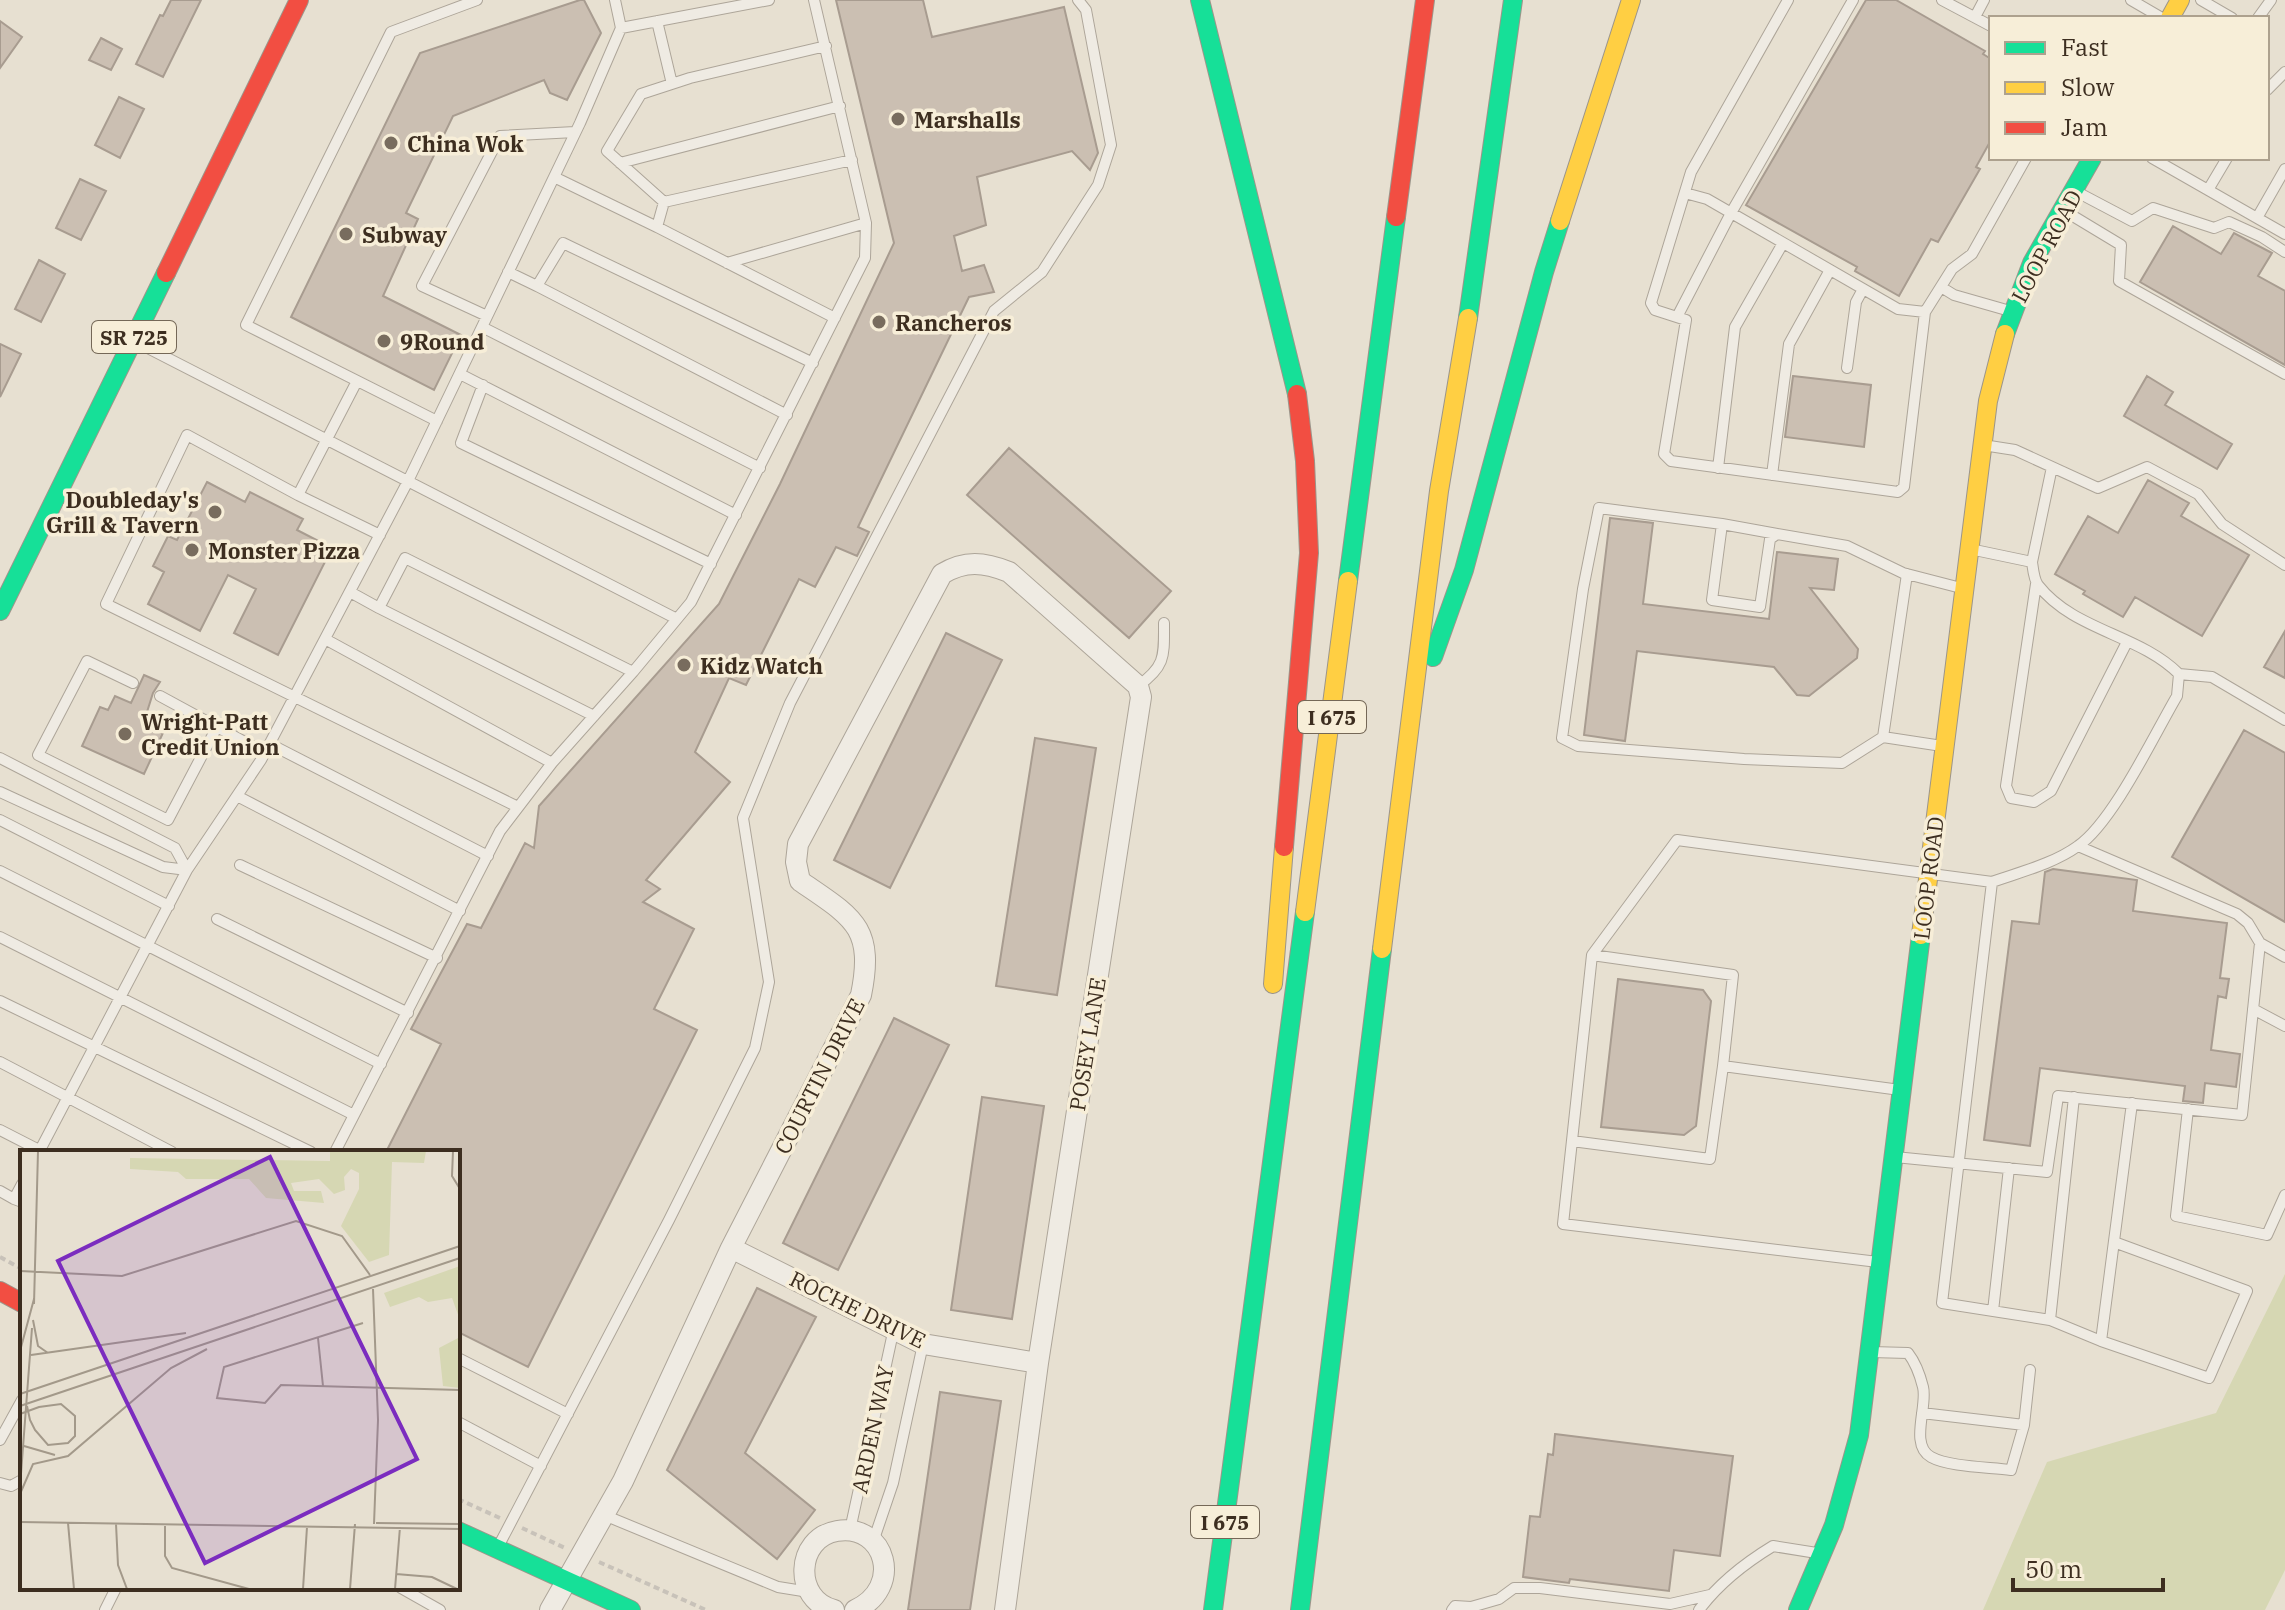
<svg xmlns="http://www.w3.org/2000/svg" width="2285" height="1610" font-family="'IBM Plex Serif',serif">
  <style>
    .green { fill: #d6d7b3 }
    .building { fill: #cbbfb2; stroke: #a89c90; stroke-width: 2 }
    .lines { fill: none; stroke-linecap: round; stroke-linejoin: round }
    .lane-casing { stroke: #ada599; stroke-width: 12 }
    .street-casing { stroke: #ada599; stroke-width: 22 }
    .fast-casing { stroke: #9c958a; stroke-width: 20 }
    .slow-casing { stroke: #9c958a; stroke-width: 20 }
    .jam-casing { stroke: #9c958a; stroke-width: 20 }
    .path { stroke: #c8c2b9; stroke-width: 4; stroke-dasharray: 6 4; stroke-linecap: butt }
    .lane { stroke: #efebe3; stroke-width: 10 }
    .street { stroke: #efebe3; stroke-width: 20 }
    .fast { stroke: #16e098; stroke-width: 18 }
    .slow { stroke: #ffcf43; stroke-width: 18 }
    .jam { stroke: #f24e42; stroke-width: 18 }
    .poi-dot { fill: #786c5e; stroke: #f7eed8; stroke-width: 3 }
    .labels { text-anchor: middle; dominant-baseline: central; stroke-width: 7; stroke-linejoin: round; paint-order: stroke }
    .shield { fill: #f7eed8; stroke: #756857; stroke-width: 2 }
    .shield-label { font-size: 20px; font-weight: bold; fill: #3d2e20 }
    .poi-label { font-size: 22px; font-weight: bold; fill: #3d2e20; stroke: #f7eed8; text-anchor: start }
    .street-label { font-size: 22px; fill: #3d2e20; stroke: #f7eed8 }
    .inset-road { fill: none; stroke: #a3998a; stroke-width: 2 }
    .view { fill: #7b2cbf; fill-opacity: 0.15; stroke: #7b2cbf; stroke-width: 4 }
    .inset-edge { fill: none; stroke: #3d2e20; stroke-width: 4 }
  </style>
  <rect width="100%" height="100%" fill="#e7e0d1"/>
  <path class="green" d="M2285,1274V1570L2265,1610H1983L2047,1462L2216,1413Z"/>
  <path class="building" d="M171,0H201L163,77L136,64L160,15L163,16Z
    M580,0H584L601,33L567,100L550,93L544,80L453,116L406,213L418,219L383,296L461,335L434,390L291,317L420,53Z
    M836,0H923L932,37L1064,7L1098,153L1090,170L1072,151L977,177L986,225L954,236L962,271L984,265L994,292L969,297L858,527L869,532L857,556L836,547L815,587L799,579L746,685L729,678L695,752L730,782L646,880L660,889L643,902L694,929L654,1009L697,1030L528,1367L458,1332V1152H386L441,1044L411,1029L467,924L481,928L525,843L534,848L539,806L719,604L780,484L894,243Z
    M1866,0H1896L1985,51L1983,54L1991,59V140L1976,167L1980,169L1938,242L1931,239L1899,296L1855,271L1857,267L1746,205Z
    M0,21L22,37L0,68Z
    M101,38L122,49L111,70L89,60Z
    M119,97L144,109L120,158L95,145Z
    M80,179L106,191L81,240L56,228Z
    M2173,226L2221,254L2234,233L2272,253L2258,276L2285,291V365L2140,282Z
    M39,260L65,274L41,322L15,309Z
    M0,344L21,354L0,397Z
    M1793,376L1871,385L1864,447L1785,437Z
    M2147,376L2173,392L2165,405L2232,444L2217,469L2124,416Z
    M1009,448L1171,591L1129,638L967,495Z
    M2148,480L2189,503L2181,516L2249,555L2202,636L2135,597L2123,617L2083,594L2085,591L2055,574L2088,516L2118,533Z
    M207,482L245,502L250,492L303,519L297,530L332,548L278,655L234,633L256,589L228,575L200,631L148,604L164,572L153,566L168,536L177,540Z
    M1610,518L1653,523L1643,604L1769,619L1777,552L1838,559L1834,590L1810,588L1858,649L1857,658L1809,696L1797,695L1774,667L1637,651L1625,741L1584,735Z
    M2285,631V678L2264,667Z
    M946,633L1002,660L890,888L834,860Z
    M144,675L160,682L153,693L147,712L168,722L144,774L82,746L100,707L108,710L115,696L131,703Z
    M2244,730L2285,753V922L2172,857Z
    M1035,738L1096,748L1057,995L996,986Z
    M2053,869L2137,880L2133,911L2227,923L2220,978L2229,979L2226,998L2218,996L2211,1050L2240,1054L2236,1087L2205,1083L2203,1103L2183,1101L2185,1086L2040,1068L2030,1146L1984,1140L2012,921L2039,924L2045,872Z
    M1618,979L1703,990L1711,1001L1696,1126L1684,1135L1601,1127Z
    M894,1018L949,1045L838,1270L783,1243Z
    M982,1097L1044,1106L1012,1319L951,1310Z
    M757,1288L816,1317L745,1453L815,1510L777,1559L667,1470Z
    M940,1392L1001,1401L970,1610H908Z
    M1555,1434L1733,1456L1720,1556L1674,1550L1669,1591L1570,1579L1569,1583L1523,1577L1530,1516L1540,1517L1548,1454L1553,1455Z"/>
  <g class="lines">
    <defs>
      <path id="lane" d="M1788,0L1691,172L1651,303L1655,310L1686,320L1664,454L1671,461L1898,492L1904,487L1925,312L1952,269L1972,254L2026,158
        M1942,0L1991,26
        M2131,0L2162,18
        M2201,0L2232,18
        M1975,17L1984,0
        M2258,18L2271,0
        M657,21L672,84
        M621,28L769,0
        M826,46L690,78L641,94L607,151L664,202L657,227L835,318
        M2267,90L2285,72
        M2152,158L2285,234
        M620,163L840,106
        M554,177L657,227
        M2208,190L2227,158
        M2077,192L2132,221L2153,208L2214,228L2229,222L2262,237L2285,252
        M1685,193L1707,199L1898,309L1925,312
        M664,202L852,160
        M2063,210L2121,245L2119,281L2285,374
        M2257,218L2285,169
        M727,263L866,223
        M508,272L537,286L563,243L813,363
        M537,286L787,415
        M1941,287L1954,295L2010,311
        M487,316L422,286L500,136L575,132
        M1677,317L1731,213L1853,0
        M482,327L760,468
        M138,343L677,619
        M1847,368L1856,302L1863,289
        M460,374L736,515
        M357,381L298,495L380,535
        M483,385L461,443L711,564
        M437,421L246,325L391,32L477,0
        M1983,445L2015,450L2098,488L2147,467L2198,494L2222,524L2285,565
        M1718,468L1735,327L1783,243
        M1772,475L1789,344L1830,270
        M298,495L187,435L106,604L518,807
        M1722,524L1599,508L1583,589L1562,738L1578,746L1744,759L1842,763L1883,737
        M1777,534L1722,524L1712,600L1760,607L1770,539L1777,534L1847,546L1903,573L1961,588
        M1970,549L2032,562C2033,569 2034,580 2038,585C2074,631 2139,634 2179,674L2177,696C2154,735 2113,822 2078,846C2053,864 2020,872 1992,882
        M2032,562L2052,467
        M1907,574L1883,737L1942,746
        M2036,584L2006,786L2011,798L2034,802L2051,791L2127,642
        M350,592L379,608L405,558L633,672
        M379,608L594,716
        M325,639L552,763
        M2179,674L2212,677L2285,720
        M133,683L87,661L38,755L168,820L217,727
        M1138,686C1166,666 1164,656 1164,623
        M160,696L265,753
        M270,744L488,856
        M0,758L175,848L187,870
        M0,792L163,867L187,870
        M237,796L460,911
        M0,820L169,906
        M2078,846L2237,914L2248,923L2260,943L2285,957
        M240,865L437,958
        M0,871L381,1064
        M217,919L408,1013
        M0,937L354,1115
        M1592,955L1733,975L1723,1066
        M0,1001L311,1152
        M2253,1009L2285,1026
        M0,1062L172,1152
        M2074,1097L2050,1320L2101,1341L2132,1103
        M2188,1109L2176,1216L2267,1235L2285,1195
        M0,1130L43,1152
        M1572,1141L1710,1159L1723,1066L1900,1090
        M39,1152L187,870L261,760L407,483L580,123L621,28L615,0
        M335,1152L500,831L552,763L633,672L691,602L865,258L866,223L814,0
        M1895,1157L2047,1172L2058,1096L2242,1115L2260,943
        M22,1184L14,1199L22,1202
        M0,1191L14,1199
        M1878,1262L1563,1224L1592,955L1677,840L1992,882L1942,1303L2050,1320
        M1993,1311L2009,1168
        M2101,1341L2209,1378L2247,1291L2114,1242
        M1871,1352L1908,1353C1915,1362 1920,1375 1923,1387C1928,1406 1909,1445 1931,1457C1949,1467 1989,1467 2011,1470L2024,1425L2030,1370
        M458,1358L568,1414
        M1922,1413L2024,1425
        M458,1422L541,1466
        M0,1440L22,1400
        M0,1483L11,1486L22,1480
        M604,1515L778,1587L809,1592
        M850,1530L894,1328
        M873,1542L893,1483L923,1344
        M498,1547L669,1220L755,1048L769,982L743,818L790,703L994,311L1042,272L1098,185L1111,145L1086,10L1078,0
        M401,1588L440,1610
        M105,1610L116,1588
        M1452,1610L1455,1606L1471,1607L1499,1599L1514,1588H1540L1670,1604L1710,1595
        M1699,1610C1719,1583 1745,1563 1773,1546L1823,1554"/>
      <path id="street" d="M731,1248L923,1344L1038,1363
        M550,1610L623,1481L731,1248L861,995C875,926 852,917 800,881L796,862L798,844L942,574C965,560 984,562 1009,572L1138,686L1141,697L1038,1363L1005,1610
        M834,1610C793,1600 795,1538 837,1531C886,1523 904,1588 855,1610"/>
      <path id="fast" d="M1200,0L1297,394
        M1468,318L1513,0
        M2005,334L2032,263L2092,158
        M1348,581L1396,217
        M0,611L166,273
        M1433,657L1464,570L1544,272L1560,221
        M458,1531L631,1610
        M1213,1610L1305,912
        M1300,1610L1382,949
        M1798,1610L1834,1525L1859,1435L1921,935"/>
      <path id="slow" d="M2170,18L2180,0
        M1560,221L1631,0
        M1305,912L1348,581
        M1921,935L1988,401L2005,334
        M1382,949L1439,491L1468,318
        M1273,984L1284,847"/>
      <path id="jam" d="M1396,217L1425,0
        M166,273L299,0
        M1284,847L1309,553L1305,461L1297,394
        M0,1291L22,1303"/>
    </defs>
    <use href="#lane" class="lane-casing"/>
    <use href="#street" class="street-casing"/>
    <use href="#fast" class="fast-casing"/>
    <use href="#slow" class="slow-casing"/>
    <use href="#jam" class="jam-casing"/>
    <path class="path" d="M0,1257L22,1269
      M458,1499L500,1518
      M522,1528L565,1548
      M599,1562L706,1610"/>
    <use href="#lane" class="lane"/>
    <use href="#street" class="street"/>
    <use href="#fast" class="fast"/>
    <use href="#slow" class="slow"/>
    <use href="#jam" class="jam"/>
  </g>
  <g class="poi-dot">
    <circle cx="898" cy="119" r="8"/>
    <circle cx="391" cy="143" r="8"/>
    <circle cx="346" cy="234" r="8"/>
    <circle cx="879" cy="322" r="8"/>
    <circle cx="384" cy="341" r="8"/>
    <circle cx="215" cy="512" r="8"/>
    <circle cx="192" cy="550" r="8"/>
    <circle cx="684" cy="665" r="8"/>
    <circle cx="125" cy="734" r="8"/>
  </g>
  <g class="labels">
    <g class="shield">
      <rect x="92" y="321" width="84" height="32" rx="6"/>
      <rect x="1298" y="701" width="68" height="32" rx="6"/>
      <rect x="1191" y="1506" width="68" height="32" rx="6"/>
    </g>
    <g class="shield-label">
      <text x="134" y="337">SR 725</text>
      <text x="1332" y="717">I 675</text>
      <text x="1225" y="1522">I 675</text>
    </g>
    <g class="poi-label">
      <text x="914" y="119">Marshalls</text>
      <text x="407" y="143">China Wok</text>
      <text x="362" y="234">Subway</text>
      <text x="895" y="322">Rancheros</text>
      <text x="400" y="341">9Round</text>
      <text x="199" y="499" text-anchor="end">Doubleday's<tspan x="199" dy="25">Grill &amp; Tavern</tspan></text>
      <text x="208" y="550">Monster Pizza</text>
      <text x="700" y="665">Kidz Watch</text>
      <text x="141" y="721">Wright-Patt<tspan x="141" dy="25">Credit Union</tspan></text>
    </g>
    <g class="street-label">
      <text transform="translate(2046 246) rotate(-62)">LOOP ROAD</text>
      <text transform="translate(1928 878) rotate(-83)">LOOP ROAD</text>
      <text transform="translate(1087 1044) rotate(-81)">POSEY LANE</text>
      <text transform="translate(819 1076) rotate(-63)">COURTIN DRIVE</text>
      <text transform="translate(858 1309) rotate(26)">ROCHE DRIVE</text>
      <text transform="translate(872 1429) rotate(-78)">ARDEN WAY</text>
    </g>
  </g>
  <g transform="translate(20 1150)">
    <rect width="440" height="440" fill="#e7e0d1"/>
    <path d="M310,1H406L404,13L372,12L369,105L349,112L321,76L339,39V23L331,19L324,27L325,40L314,44L299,29L271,33L274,41H301L304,53L246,48L229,29H166L158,22L110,19V8L310,11ZM440,116V170L432,148L408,152L399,147L370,157L364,143ZM440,187V238L423,236L419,198Z" fill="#d6d7b3"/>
    <path class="inset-road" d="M433,1L432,26L440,39M0,22V56M0,121L102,126L276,71L322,86L350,125M353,139L358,270L354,374M14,154L18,1M13,170L18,196L28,203M343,173L204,217L197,248L245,253L261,235L440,240M298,188L303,236M0,201L14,149M11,205L166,183M0,244L440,96M0,256L440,108M0,264L19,257L41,254L55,266V286L48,293L28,295L15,280L10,270L7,256M4,296L35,305M0,337L12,178M0,344L13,314L48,306L151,218L187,199M0,372L440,379M48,373L54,439M356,373L440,374M96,374L98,415L107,439M145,374V406L152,418L229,439M376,424L412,427L437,439M283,439L287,377M330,439L335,374M375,439L380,377"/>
    <path class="view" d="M250,7L397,309L185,413L38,111Z"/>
    <rect width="440" height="440" class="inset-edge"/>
  </g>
  <rect x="1989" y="16" width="280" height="144" fill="#f7eed8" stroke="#ada18e" stroke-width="2"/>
  <rect x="2005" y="42" width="40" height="12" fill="#16e098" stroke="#ada18e" stroke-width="2"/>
  <text x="2061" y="56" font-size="24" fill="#3d2e20">Fast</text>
  <rect x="2005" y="82" width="40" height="12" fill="#ffcf43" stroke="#ada18e" stroke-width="2"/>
  <text x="2061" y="96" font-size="24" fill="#3d2e20">Slow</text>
  <rect x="2005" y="122" width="40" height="12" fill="#f24e42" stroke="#ada18e" stroke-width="2"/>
  <text x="2061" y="136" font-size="24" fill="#3d2e20">Jam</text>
  <path d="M2013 1578v12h150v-12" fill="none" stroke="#3d2e20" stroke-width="4"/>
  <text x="2025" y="1578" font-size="24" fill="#3d2e20" stroke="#f7eed8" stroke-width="6" paint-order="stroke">50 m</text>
</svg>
